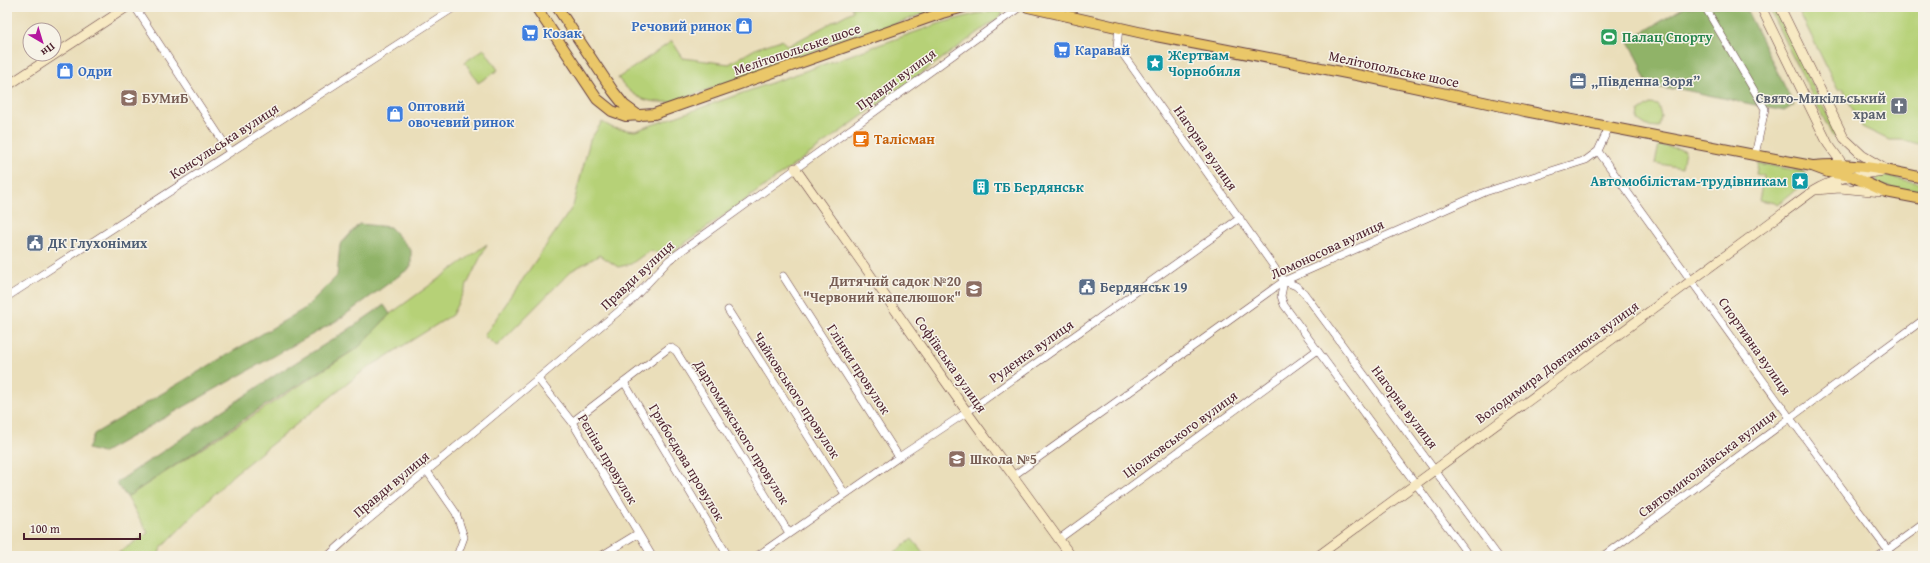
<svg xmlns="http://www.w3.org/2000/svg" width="1930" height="563" font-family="'Gentium Book Plus',serif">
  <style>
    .green { fill: #b6d177; stroke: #807851 }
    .forest { fill: #90b368; stroke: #6d694a }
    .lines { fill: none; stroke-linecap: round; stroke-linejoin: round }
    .street-casing { stroke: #623c40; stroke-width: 8 }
    .secondary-casing { stroke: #623c40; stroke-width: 10 }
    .primary-casing { stroke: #623c40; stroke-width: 12 }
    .street { stroke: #fff; stroke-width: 7 }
    .secondary { stroke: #f7e9c3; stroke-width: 9 }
    .primary { stroke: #eac769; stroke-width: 10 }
    .labels { text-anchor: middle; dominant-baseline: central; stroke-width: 3; stroke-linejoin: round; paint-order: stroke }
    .shop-label { font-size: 14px; font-weight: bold; fill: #366cbe; stroke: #f7f3e8; text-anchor: start }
    .leisure-label { font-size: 14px; font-weight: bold; fill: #27864d; stroke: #f7f3e8; text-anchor: start }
    .street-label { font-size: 14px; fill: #4a1f2b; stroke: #f7f3e8 }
    .culture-label { font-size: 14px; font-weight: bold; fill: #0d838f; stroke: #f7f3e8; text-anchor: start }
    .service-label { font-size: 14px; font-weight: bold; fill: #4e5e75; stroke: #f7f3e8; text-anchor: start }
    .education-label { font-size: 14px; font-weight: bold; fill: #785e54; stroke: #f7f3e8; text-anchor: start }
    .worship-label { font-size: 14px; font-weight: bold; fill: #5b616d; stroke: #f7f3e8; text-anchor: end }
    .food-label { font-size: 14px; font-weight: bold; fill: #c56008; stroke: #f7f3e8; text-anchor: start }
  </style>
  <rect width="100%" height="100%" fill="#f7f3e8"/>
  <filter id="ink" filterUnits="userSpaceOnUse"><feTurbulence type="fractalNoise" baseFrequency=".025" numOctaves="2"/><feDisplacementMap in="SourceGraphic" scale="8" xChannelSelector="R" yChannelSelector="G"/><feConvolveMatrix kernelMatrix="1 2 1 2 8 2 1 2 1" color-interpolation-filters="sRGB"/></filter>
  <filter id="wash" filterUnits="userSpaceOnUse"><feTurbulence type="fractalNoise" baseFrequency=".012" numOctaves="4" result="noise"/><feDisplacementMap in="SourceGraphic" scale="16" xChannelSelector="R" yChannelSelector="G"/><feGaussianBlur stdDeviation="0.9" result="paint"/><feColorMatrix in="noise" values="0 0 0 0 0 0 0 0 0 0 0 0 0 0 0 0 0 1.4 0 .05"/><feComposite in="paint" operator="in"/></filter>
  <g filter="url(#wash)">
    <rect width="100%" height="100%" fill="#eadeba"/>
    <path class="green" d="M851,7H943L673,102C647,103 635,100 618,78L672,41L683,58L729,64L757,48L781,40L788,46L853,11Z
      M1768,7H1774L1837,135L1833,137Z
      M1797,7H1923V145L1902,140H1889L1862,127L1860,116L1853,110L1843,88L1838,90Z
      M999,11L1003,13L1000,17L670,254L649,251L631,264L618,267L600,255L571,271L497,346L484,336L573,206L590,140L602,122L613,128L635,131L941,23L975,14Z
      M484,49L498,70L478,83L465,62Z
      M1650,104L1658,105L1661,116L1659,127L1647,126L1638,120L1639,111Z
      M1659,145L1685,150L1682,168L1655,163Z
      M1758,163L1804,172L1806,174L1804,183L1777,205L1775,203L1759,200L1764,176L1756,174Z
      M1880,175L1923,184V194L1878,185L1876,180Z
      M487,244L452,315L363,371L233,475L161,548L158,556H114L148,533L127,497L359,347L390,314Z
      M912,539L926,556H890Z"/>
    <path class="forest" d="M1684,7H1745L1794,105L1784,111L1675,88L1674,90L1648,86L1641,70V65L1629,41Z
      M359,224L390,227L411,250V267L338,320L102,453L88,449L94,434L304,309L337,276L340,245Z
      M384,305L390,314L359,347L261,408L127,497L116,483L277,374L345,332Z"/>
  </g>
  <g filter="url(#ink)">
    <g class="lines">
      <defs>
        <path id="street" d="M135,7L230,152
          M1705,7L1765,109L1755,155
          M1119,28L1117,46L1284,281L1296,286L1304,293L1498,556
          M1598,151L1790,418L1892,556
          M783,276L899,457
          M1284,281L1281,296L1284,305L1469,556
          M7,297L455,7
          M728,310L845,494
          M538,379L572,422L652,556
          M624,382L728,556
          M572,422L670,347L676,351L789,533
          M427,471L456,513L464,537L457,556
          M1013,476L1284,281L1485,192L1586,160L1598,151L1609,127
          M1059,539L1317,350
          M328,556L362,525L631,301L669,260L1020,7
          M601,556L637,534
          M757,556L899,457L967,412L1240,218
          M1603,556L1923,320
          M1879,556L1923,524"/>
        <path id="secondary" d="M1761,7L1828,144L1847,170
          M1780,7L1844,138L1862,155L1887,170
          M7,86L127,7
          M795,168L967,412L1071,556
          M1815,190L1840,188L1882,192
          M1318,556L1813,191C1835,177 1859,175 1883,171"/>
        <path id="primary" d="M536,7L597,99L612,111L626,116L654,114L942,13L964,7
          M557,7L613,91L624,105L639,116
          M1028,7L1156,36L1372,78L1525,111L1812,166L1828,172L1851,176L1886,192L1923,199
          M1814,166C1850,162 1888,170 1923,178"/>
      </defs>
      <use href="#street" class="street-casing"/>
      <use href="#secondary" class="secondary-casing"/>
      <use href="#primary" class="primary-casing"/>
      <use href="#street" class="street"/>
      <use href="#secondary" class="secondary"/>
      <use href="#primary" class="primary"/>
    </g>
  </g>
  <defs>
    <symbol id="shop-square" viewBox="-11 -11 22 22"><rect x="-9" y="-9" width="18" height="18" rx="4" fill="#3f7fe0" stroke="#f7f3e8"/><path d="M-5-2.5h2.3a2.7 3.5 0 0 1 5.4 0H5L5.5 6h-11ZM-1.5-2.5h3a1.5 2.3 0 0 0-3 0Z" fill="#fff"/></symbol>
    <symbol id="supermarket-square" viewBox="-11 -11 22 22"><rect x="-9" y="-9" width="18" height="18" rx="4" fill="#3f7fe0" stroke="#f7f3e8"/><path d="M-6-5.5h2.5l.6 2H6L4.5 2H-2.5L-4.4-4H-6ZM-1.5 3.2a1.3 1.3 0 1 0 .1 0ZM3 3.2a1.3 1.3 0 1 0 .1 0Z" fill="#fff"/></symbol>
    <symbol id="stadium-square" viewBox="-11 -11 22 22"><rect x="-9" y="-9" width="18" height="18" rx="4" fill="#2e9e5b" stroke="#f7f3e8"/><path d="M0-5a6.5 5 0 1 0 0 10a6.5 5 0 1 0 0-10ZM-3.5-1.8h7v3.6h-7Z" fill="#fff"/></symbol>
    <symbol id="sight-square" viewBox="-11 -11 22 22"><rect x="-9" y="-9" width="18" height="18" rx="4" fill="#0f9aa8" stroke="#f7f3e8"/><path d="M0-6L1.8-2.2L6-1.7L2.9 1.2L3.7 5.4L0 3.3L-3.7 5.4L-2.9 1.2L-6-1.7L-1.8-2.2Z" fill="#fff"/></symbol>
    <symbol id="office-square" viewBox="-11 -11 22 22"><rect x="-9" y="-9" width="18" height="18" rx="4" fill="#5c6f8a" stroke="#f7f3e8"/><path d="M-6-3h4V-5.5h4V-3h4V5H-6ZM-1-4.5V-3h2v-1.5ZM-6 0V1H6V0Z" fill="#fff"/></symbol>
    <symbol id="university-square" viewBox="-11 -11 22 22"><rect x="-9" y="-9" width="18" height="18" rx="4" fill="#8d6e63" stroke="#f7f3e8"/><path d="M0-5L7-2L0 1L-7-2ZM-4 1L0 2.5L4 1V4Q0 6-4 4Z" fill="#fff"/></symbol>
    <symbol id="church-square" viewBox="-11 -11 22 22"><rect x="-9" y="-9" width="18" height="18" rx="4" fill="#6b7280" stroke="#f7f3e8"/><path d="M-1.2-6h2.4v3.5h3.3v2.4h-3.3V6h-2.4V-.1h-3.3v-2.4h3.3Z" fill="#fff"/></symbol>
    <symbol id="cafe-square" viewBox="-11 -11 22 22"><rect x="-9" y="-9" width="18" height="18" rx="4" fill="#e8710a" stroke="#f7f3e8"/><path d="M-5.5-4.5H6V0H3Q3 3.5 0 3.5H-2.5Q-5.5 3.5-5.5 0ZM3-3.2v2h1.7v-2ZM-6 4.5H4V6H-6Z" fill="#fff"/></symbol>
    <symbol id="building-square" viewBox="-11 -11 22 22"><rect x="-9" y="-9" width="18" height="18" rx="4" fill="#0f9aa8" stroke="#f7f3e8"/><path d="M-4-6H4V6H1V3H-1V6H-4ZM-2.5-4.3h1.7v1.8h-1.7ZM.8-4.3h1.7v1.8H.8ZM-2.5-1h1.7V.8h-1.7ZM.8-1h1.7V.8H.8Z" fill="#fff"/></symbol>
    <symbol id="civic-square" viewBox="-11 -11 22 22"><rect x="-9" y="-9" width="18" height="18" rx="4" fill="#5c6f8a" stroke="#f7f3e8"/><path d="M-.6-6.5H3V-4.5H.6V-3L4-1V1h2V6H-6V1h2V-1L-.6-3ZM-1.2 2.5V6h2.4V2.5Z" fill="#fff"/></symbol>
    <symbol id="school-square" viewBox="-11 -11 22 22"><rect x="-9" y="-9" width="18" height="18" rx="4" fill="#8d6e63" stroke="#f7f3e8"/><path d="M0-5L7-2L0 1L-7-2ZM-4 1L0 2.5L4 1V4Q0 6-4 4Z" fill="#fff"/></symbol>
  </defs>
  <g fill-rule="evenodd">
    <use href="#shop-square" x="734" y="16" width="20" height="20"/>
    <use href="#supermarket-square" x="520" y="23" width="20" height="20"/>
    <use href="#stadium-square" x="1599" y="27" width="20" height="20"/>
    <use href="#supermarket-square" x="1052" y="40" width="20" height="20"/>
    <use href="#sight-square" x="1145" y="53" width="20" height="20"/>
    <use href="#shop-square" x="55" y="61" width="20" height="20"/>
    <use href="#office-square" x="1568" y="71" width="20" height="20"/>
    <use href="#university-square" x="119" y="88" width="20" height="20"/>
    <use href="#church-square" x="1889" y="96" width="20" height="20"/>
    <use href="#shop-square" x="385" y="104" width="20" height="20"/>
    <use href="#cafe-square" x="851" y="129" width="20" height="20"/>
    <use href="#sight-square" x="1790" y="171" width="20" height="20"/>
    <use href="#building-square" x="971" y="177" width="20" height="20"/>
    <use href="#civic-square" x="25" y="233" width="20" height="20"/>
    <use href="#civic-square" x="1077" y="277" width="20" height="20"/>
    <use href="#school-square" x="964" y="279" width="20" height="20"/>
    <use href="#school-square" x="947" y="449" width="20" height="20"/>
  </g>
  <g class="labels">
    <g class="shop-label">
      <text x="731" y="26" text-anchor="end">Речовий ринок</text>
      <text x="543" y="33">Козак</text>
      <text x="1075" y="50">Каравай</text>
      <text x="78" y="71">Одри</text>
      <text x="408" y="106">Оптовий<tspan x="408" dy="16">овочевий ринок</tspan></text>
    </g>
    <g class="leisure-label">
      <text x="1622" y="37">Палац Спорту</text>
    </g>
    <g class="street-label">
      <text transform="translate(797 49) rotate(-19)">Мелітопольське шосе</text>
      <text transform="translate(1394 69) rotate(12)">Мелітопольське шосе</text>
      <text transform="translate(896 79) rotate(-36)">Правди вулиця</text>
      <text transform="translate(224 141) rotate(-33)">Консульська вулиця</text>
      <text transform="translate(1206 148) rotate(55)">Нагорна вулиця</text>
      <text transform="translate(1327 249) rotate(-25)">Ломоносова вулиця</text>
      <text transform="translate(637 275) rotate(-43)">Правди вулиця</text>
      <text transform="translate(1755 346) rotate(55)">Спортивна вулиця</text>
      <text transform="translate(1031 351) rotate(-35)">Руденка вулиця</text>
      <text transform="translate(1557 362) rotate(-36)">Володимира Довганюка вулиця</text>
      <text transform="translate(951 364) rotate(55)">Софіївська вулиця</text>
      <text transform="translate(859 369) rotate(57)">Глінки провулок</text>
      <text transform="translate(797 395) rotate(57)">Чайковського провулок</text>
      <text transform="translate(1405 407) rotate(53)">Нагорна вулиця</text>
      <text transform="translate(742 432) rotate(58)">Даргомижського провулок</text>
      <text transform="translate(1180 434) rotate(-36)">Ціолковського вулиця</text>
      <text transform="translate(608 459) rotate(59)">Рєпіна провулок</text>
      <text transform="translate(687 462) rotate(59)">Грибоєдова провулок</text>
      <text transform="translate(1707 463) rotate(-37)">Святомиколаївська вулиця</text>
      <text transform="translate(391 484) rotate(-40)">Правди вулиця</text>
    </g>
    <g class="culture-label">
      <text x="1168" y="55">Жертвам<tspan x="1168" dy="16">Чорнобиля</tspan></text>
      <text x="1787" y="181" text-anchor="end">Автомобілістам-трудівникам</text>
      <text x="994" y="187">ТБ Бердянськ</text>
    </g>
    <g class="service-label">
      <text x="1591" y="81">„Південна Зоря”</text>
      <text x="48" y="243">ДК Глухонімих</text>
      <text x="1100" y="287">Бердянськ 19</text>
    </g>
    <g class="education-label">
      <text x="142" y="98">БУМиБ</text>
      <text x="961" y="281" text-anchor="end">Дитячий садок №20<tspan x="961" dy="16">"Червоний капелюшок"</tspan></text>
      <text x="970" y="459">Школа №5</text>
    </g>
    <g class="worship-label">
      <text x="1886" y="98">Свято-Микільський<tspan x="1886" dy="16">храм</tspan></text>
    </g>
    <g class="food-label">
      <text x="874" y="139">Талісман</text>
    </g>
  </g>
  <rect width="1930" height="563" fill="none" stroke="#f7f3e8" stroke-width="24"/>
  <g transform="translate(42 42) rotate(142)"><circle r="19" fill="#f7f3e8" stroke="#b29e9c"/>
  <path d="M0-3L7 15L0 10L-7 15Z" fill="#b5179e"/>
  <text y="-6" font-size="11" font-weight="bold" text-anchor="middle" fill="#4a1f2b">Пн</text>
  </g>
  <path d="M24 533v6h116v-6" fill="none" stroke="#4a1f2b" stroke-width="2"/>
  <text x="30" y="533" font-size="12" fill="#4a1f2b" stroke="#f7f3e8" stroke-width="3" paint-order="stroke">100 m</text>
</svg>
